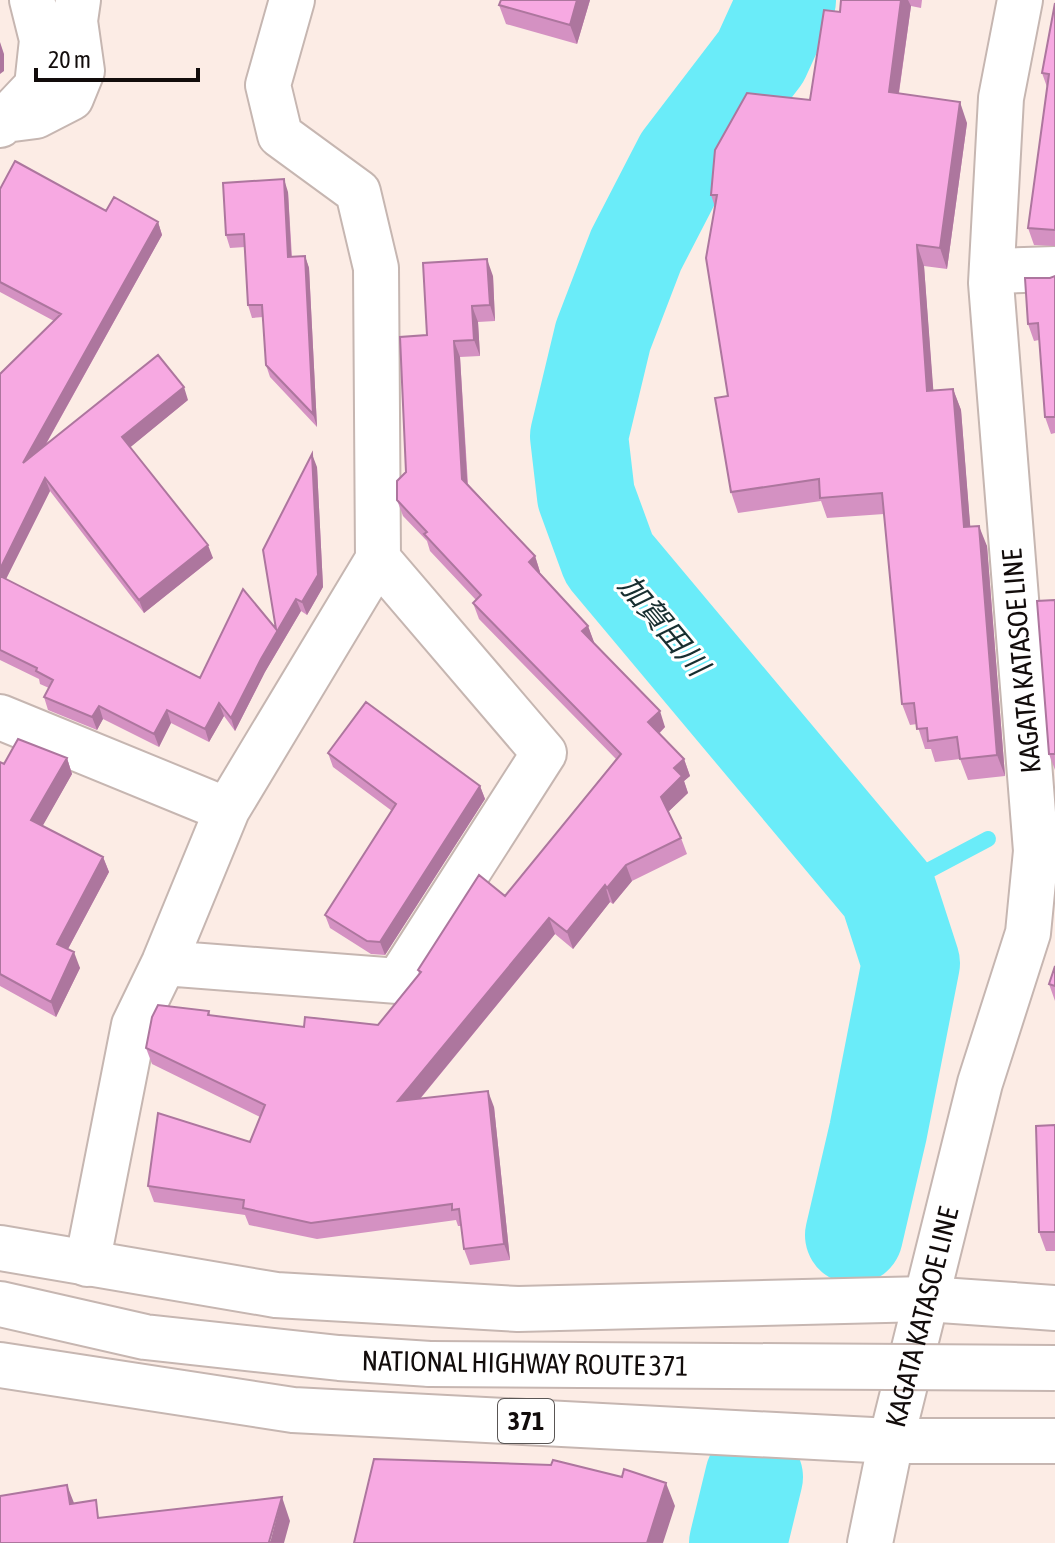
<svg xmlns="http://www.w3.org/2000/svg" width="1055" height="1543" font-family="'Asap Condensed','Noto Sans JP',sans-serif">
  <style>
    .lines { fill: none; stroke-linecap: round; stroke-linejoin: round }
    .stream { stroke: #6aecf9; stroke-width: 16 }
    .river { stroke: #6aecf9; stroke-width: 98 }
    .minor-casing { stroke: #c6b6b1; stroke-width: 48 }
    .major-casing { stroke: #c6b6b1; stroke-width: 48 }
    .highway-casing { stroke: #c6b6b1; stroke-width: 48 }
    .minor { stroke: #fff; stroke-width: 44 }
    .major { stroke: #fff; stroke-width: 44 }
    .highway { stroke: #fff; stroke-width: 44 }
    .highway-bridge-casing { stroke: #c6b6b1; stroke-width: 48; stroke-linecap: butt }
    .highway-bridge { stroke: #fff; stroke-width: 44 }
    .wall { fill: #d491c2 }
    .shaded-wall { fill: #ad769e }
    .building { fill: #f7a9e2; stroke: #ad769e; stroke-width: 2 }
    .labels { text-anchor: middle; dominant-baseline: central; stroke-width: 6; stroke-linejoin: round; paint-order: stroke }
    .shield { fill: #fff; stroke: #595554; stroke-width: 2 }
    .shield-label { font-size: 26px; font-weight: bold; fill: #120c0b }
    .street-label { font-size: 28px; fill: #120c0b; stroke: #fff }
    .water-label { font-size: 30px; font-style: italic; fill: #172e30; stroke: #fff }
  </style>
  <rect width="100%" height="100%" fill="#fcece5"/>
  <g class="lines">
    <path class="stream" d="M888,892L988,839"/>
    <path class="river" d="M787,0L761,57L683,159L636,250L603,336L579,436L586,496L609,559L888,892L911,963L878,1132L854,1235
      M738,1543L754,1477"/>
    <defs>
      <path id="minor" d="M5,120L36,116L71,98L82,71L75,21L78,0
        M0,125L37,86L42,40L32,0
        M992,271L1055,269
        M0,717L227,810
        M164,963L398,981L544,753L378,559
        M87,1264L134,1025L164,963L227,810L378,559L376,268L358,192L280,135L268,85L292,0"/>
      <g id="major">
        <path id="s1" d="M870,1543L891,1441L980,1083L1028,933L1036,851L991,283L1001,98L1020,0"/>
      </g>
      <path id="highway" d="M0,1248L276,1295L518,1309L926,1299L1055,1308
        M0,1304L145,1337L339,1358L430,1364
        M0,1365L293,1410L891,1441H1055"/>
    </defs>
    <use href="#minor" class="minor-casing"/>
    <use href="#major" class="major-casing"/>
    <use href="#highway" class="highway-casing"/>
    <use href="#minor" class="minor"/>
    <use href="#major" class="major"/>
    <use href="#highway" class="highway"/>
    <defs>
      <path id="highway-bridge" d="M430,1364L1055,1368"/>
    </defs>
    <use href="#highway-bridge" class="highway-bridge-casing"/>
    <use href="#highway-bridge" class="highway-bridge"/>
  </g>
  <path class="wall" d="M501,0H590L577,44L506,24L499,5Z
    M841,0H922L921,8L911,6L899,93L967,123L947,269L924,266L933,391L953,389L961,410L970,526L987,546L1005,776L968,780L960,759L935,762L931,749H925L917,724L910,725L902,704L884,514L827,518L821,501L738,513L731,492L728,396L715,207L711,195L810,100L840,12Z
    M1055,3V246L1034,245L1028,228L1047,87L1042,73Z
    M0,189L158,222L162,235L45,446L188,400L130,447L213,558L144,613L50,491L6,579L200,678L276,629L317,467L323,587L307,615L301,611L265,672L235,731L224,716L209,742L171,723L159,747L103,719L97,730L48,710L44,697L49,688L40,684L39,679L0,660V374L54,321L0,292Z
    M288,192L292,257L305,256L309,268L317,427L270,377L266,365L263,317L252,318L248,305L245,247L230,248L226,235Z
    M493,276L495,321L478,322L480,356L460,357L468,484L535,556L540,572V573L588,626L594,643L665,727L659,734L684,759L690,776L684,781L688,793L668,812L681,838L687,854L632,881L613,904L610,902L573,949L555,934L420,1099L494,1107L510,1260L470,1265L464,1249L461,1226H458L456,1220L317,1239L249,1225L245,1215L154,1202L148,1186L250,1142L260,1117L152,1064L146,1048L209,1011L210,1015L304,1027L378,1025L419,974L418,970L505,896L616,759L479,619L473,603L476,600L430,551L427,541L403,516L397,500L406,472L427,335Z
    M1055,276V433L1051,434L1045,417L1039,340L1034,341L1028,324L1050,278Z
    M1055,600V770L1049,754Z
    M328,753L480,786L485,799L385,955L371,954L330,928L325,915L392,811L333,767Z
    M67,758L72,774L42,826L103,857L109,872L68,949L80,968L56,1017L0,986V762L4,764Z
    M1055,966V1001L1049,984Z
    M1055,1125V1251H1046L1039,1232Z"/>
  <path class="shaded-wall" d="M577,0H590L577,44L570,25Z
    M901,0H908L911,6L896,112L889,92Z
    M0,42L4,54V71L0,74Z
    M960,102L967,123L947,269L940,248Z
    M284,179L288,192L292,269L288,257Z
    M158,222L162,235L28,476L23,463Z
    M917,245L924,266L935,412L927,391Z
    M305,256L309,268L317,427L313,414Z
    M487,259L493,276L495,321L490,305Z
    M472,306L478,322L480,356L474,340Z
    M454,341L460,357L468,495L462,479Z
    M184,387L188,400L127,450L122,437Z
    M953,389L961,410L972,548L964,527Z
    M312,454L317,467L323,587L307,615L302,602Z
    M45,478L50,491L2,587L0,581V569Z
    M979,526L987,546L1005,776L997,755Z
    M208,545L213,558L144,613L139,600Z
    M535,556L540,572L535,578L529,562Z
    M296,599L301,611L265,672L235,731L231,718L261,659Z
    M588,626L594,642L588,648L582,631Z
    M219,703L224,716L209,742L205,729Z
    M99,706L103,719L97,730L92,717Z
    M167,710L171,723L159,747L154,734Z
    M660,711L665,727L654,738L648,722Z
    M67,758L72,774L37,836L31,820Z
    M684,759L690,776L684,781L688,793L667,813L661,797L674,768Z
    M480,786L485,799L385,955L380,942Z
    M103,857L109,872L62,960L57,944Z
    M626,865L632,881L613,904L607,888Z
    M605,885L610,902L573,949L567,932Z
    M549,918L555,934L404,1118L398,1101Z
    M74,952L80,968L56,1017L51,1002Z
    M488,1091L494,1107L510,1260L504,1244Z
    M666,1483L675,1506L663,1543H647Z
    M67,1485L76,1508L70,1504Z
    M282,1497L290,1521L284,1543H270Z"/>
  <path class="building" d="M501,0H577L570,25L499,5Z
    M841,0H901L889,92L960,102L940,248L917,245L927,391L953,389L964,527L979,526L997,755L960,759L957,737L928,741L927,728L917,729L914,703L902,704L882,493L820,498L819,479L731,492L715,398L728,396L706,258L717,195H711L715,150L747,93L810,100L824,10L840,12Z
    M1055,3V230L1028,228L1049,74L1042,73Z
    M15,161L106,211L114,197L158,222L23,463L158,355L184,387L122,437L208,545L139,600L45,478L0,569V374L61,314L0,282V189Z
    M284,179L288,257L305,256L313,414L266,365L262,305H248L244,234L226,235L223,183Z
    M487,259L490,305L472,306L474,340L454,341L462,479L535,556L529,562L588,626L582,631L660,711L648,722L684,759L674,768L682,776L661,797L681,838L626,865L607,888L605,885L567,932L549,918L398,1101L488,1091L504,1244L464,1249L459,1209L452,1210V1204L311,1223L243,1208L244,1200L148,1186L158,1113L250,1142L265,1105L146,1048L152,1017L158,1005L209,1011L208,1015L304,1027L305,1017L378,1025L421,972L418,970L479,875L505,896L621,754L473,603L481,595L424,534L427,532L397,500V481L406,472L400,337L427,335L423,263Z
    M1055,276V417H1045L1038,323L1028,324L1025,278H1050Z
    M312,454L318,575L302,602L296,599L261,659L231,718L219,703L205,729L167,710L154,734L99,706L92,717L44,697L53,680L36,671L37,668L0,650V576L200,678L243,589L276,629L263,550Z
    M1055,600V754H1049L1037,601Z
    M366,702L480,786L380,942L367,941L325,915L396,804L328,753Z
    M18,739L67,758L31,820L103,857L57,944L74,952L51,1002L0,974V762L4,764Z
    M1055,966V986L1049,984Z
    M1055,1125V1232H1039L1036,1126Z
    M374,1459L551,1465L553,1460L622,1477L624,1469L666,1483L647,1543H354Z
    M67,1485L70,1504L96,1500L98,1518L282,1497L269,1542L283,1543H0V1496Z"/>
  <g class="labels">
    <rect class="shield" x="498" y="1399" width="56" height="44" rx="6"/>
    <g class="shield-label">
      <text x="526" y="1421">371</text>
    </g>
    <g class="street-label">
      <text transform="translate(1021 661) rotate(-95)">KAGATA KATASOE LINE</text>
      <text stroke="none"><textPath href="#s1" startOffset="232">KAGATA KATASOE LINE</textPath></text>
      <text transform="translate(525 1363) rotate(1)">NATIONAL HIGHWAY ROUTE 371</text>
    </g>
    <g class="water-label">
      <text transform="translate(664 625) rotate(50)">加賀田川</text>
    </g>
  </g>
  <path d="M36 68v12h162v-12" fill="none" stroke="#120c0b" stroke-width="4"/>
  <text x="48" y="68" font-size="24" fill="#120c0b" stroke="#ffffff" stroke-width="6" paint-order="stroke">20 m</text>
</svg>
